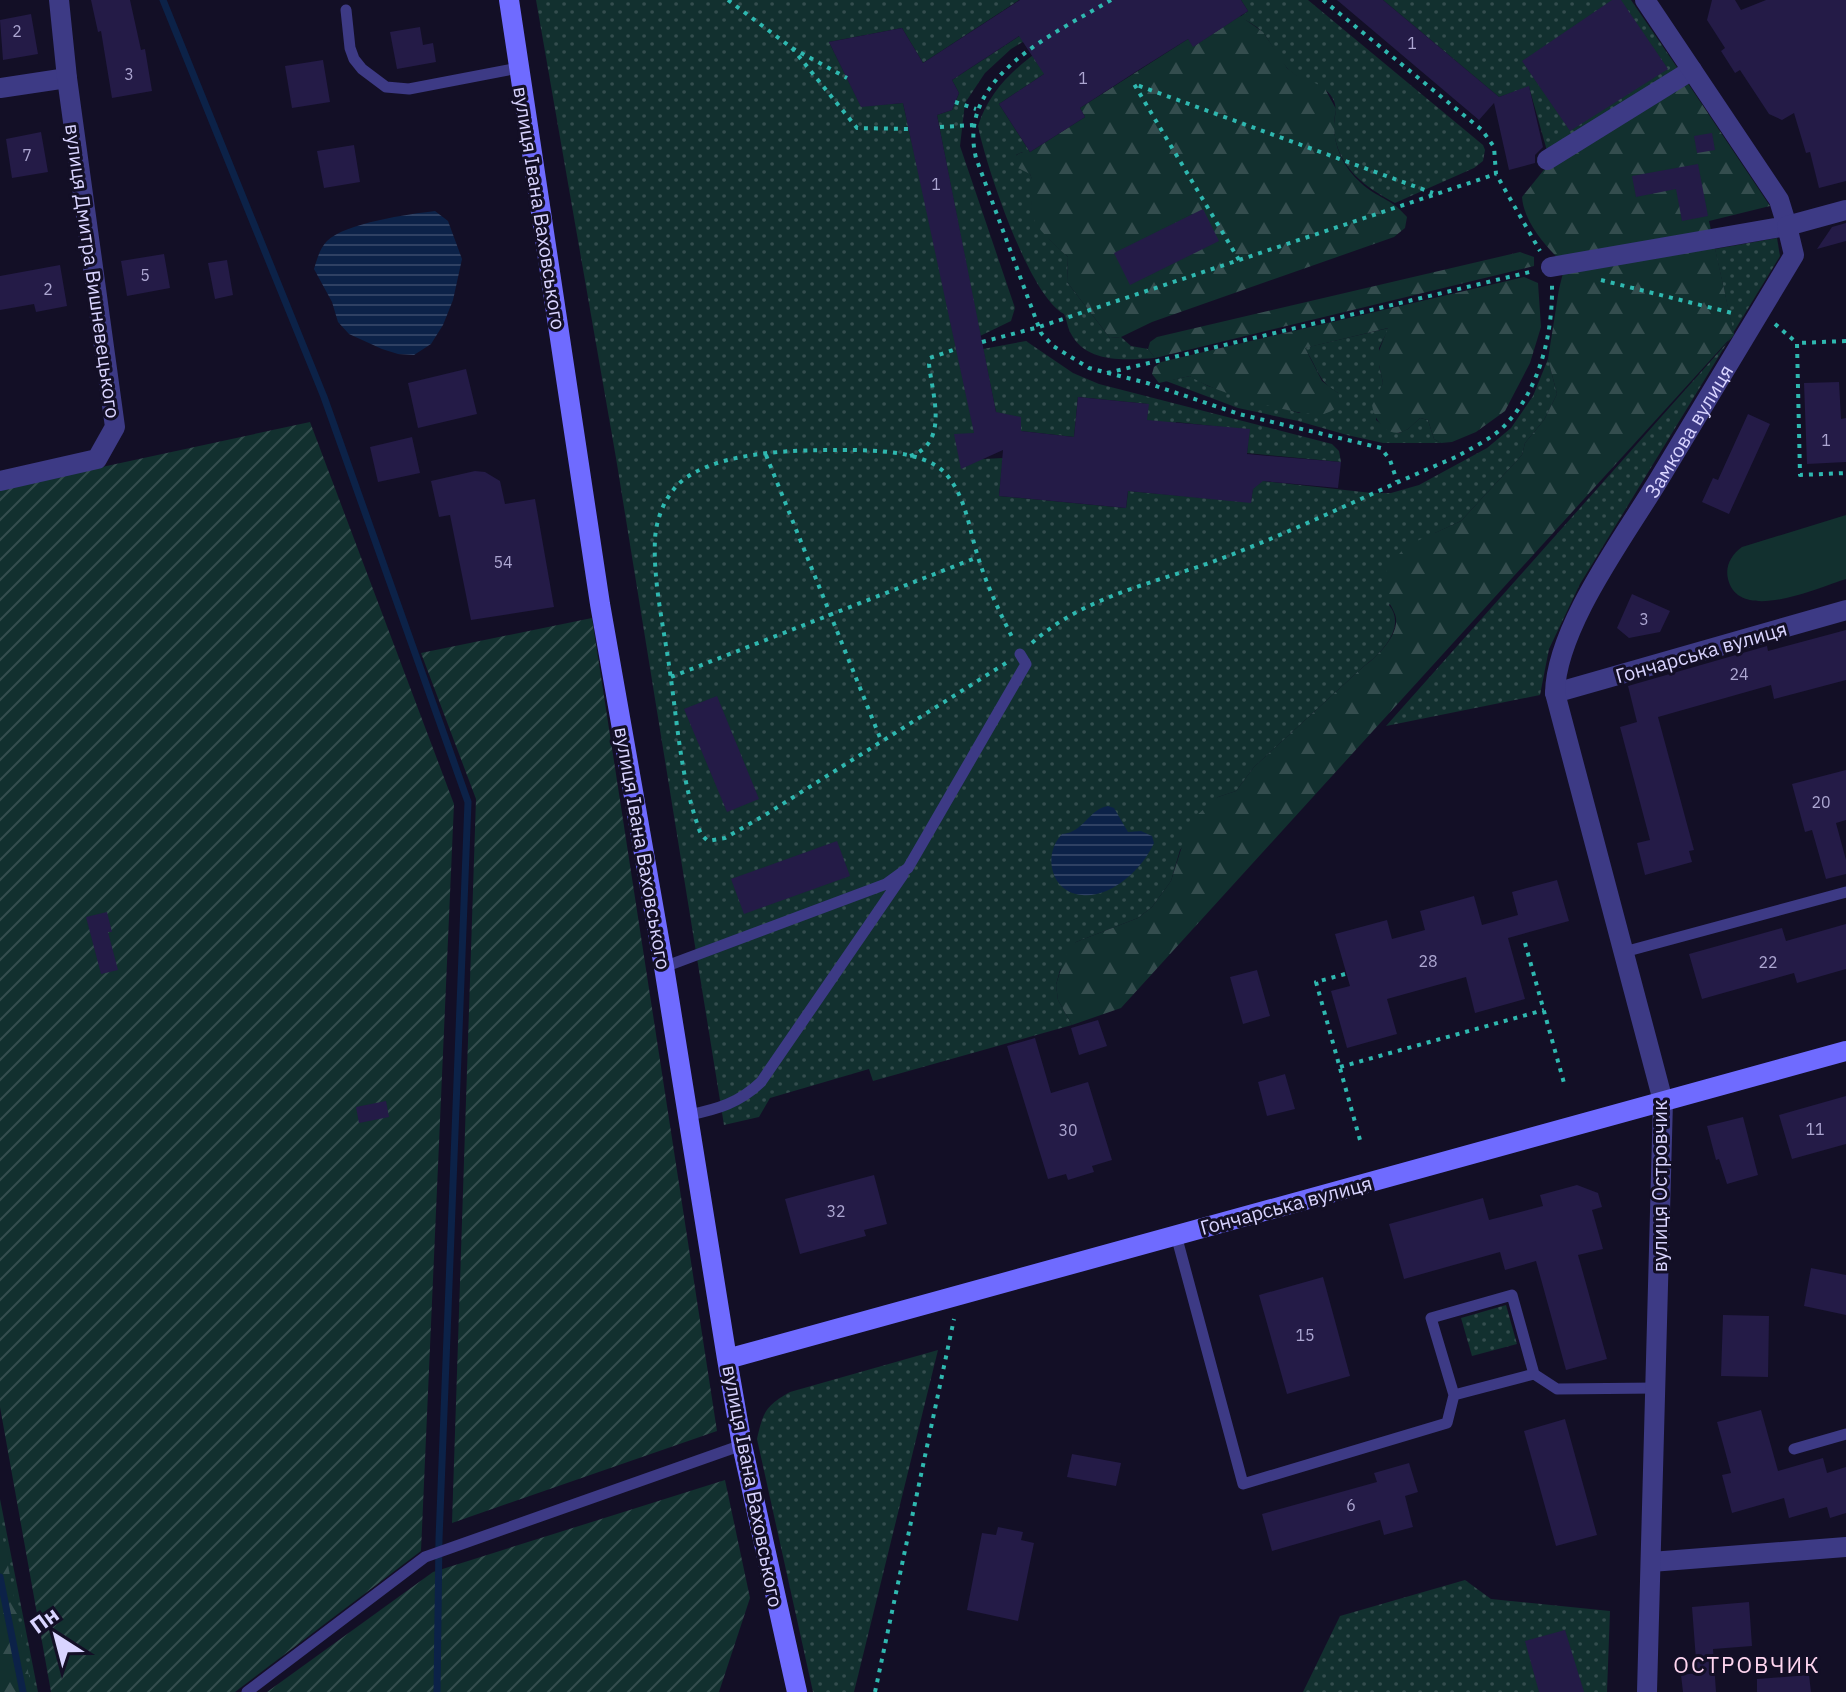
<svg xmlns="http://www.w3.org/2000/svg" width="1846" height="1692" font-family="'IBM Plex Sans',sans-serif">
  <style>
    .grass { fill: url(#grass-dots) }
    .forest { fill: url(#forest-firs) }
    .garden { fill: url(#garden-furrows) }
    .pitch { fill: #12302f }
    .water { fill: url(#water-rules) }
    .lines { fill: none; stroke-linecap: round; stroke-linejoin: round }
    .stream { stroke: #0c2248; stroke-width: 7 }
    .building { fill: #241b47 }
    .path { stroke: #2fb8b0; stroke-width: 4; stroke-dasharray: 4 6; stroke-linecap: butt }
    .lane { stroke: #3d3a85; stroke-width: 11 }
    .street { stroke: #3d3a85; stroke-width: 20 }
    .secondary { stroke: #6f6bff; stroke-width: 20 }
    .labels { text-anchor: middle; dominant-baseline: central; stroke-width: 6; stroke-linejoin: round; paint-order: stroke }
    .number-label { font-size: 16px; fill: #aca6d1 }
    .street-label { font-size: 20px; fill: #d9d4ff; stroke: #130f26 }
    .neighbourhood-label { font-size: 22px; letter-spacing: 2px; fill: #ffd6f0; stroke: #130f26 }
  </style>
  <defs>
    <pattern id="grass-dots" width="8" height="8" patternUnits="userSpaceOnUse" patternTransform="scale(2)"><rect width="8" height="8" fill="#12302f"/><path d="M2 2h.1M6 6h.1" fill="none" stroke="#344d4e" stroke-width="1.8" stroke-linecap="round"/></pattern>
    <pattern id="forest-firs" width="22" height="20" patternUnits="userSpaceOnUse" patternTransform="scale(2)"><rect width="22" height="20" fill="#12302f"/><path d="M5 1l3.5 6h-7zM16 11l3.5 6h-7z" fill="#344d4e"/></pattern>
    <pattern id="garden-furrows" width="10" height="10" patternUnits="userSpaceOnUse" patternTransform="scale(2)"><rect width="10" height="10" fill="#12302f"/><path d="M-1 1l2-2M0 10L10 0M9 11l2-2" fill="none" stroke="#344d4e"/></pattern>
    <pattern id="water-rules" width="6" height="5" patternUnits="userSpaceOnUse" patternTransform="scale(2)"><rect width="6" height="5" fill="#0c2248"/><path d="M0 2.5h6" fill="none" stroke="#2f4163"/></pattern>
  </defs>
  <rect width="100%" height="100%" fill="#130f26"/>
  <path class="grass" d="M536,0H1019L923,63L902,28L829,42L861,106L903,103L983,459L1003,458L999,496L1126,508L1128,491L1251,502L1254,480L1372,493H1391L1419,485L1487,448L1511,428L1533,396L1548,359L1557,394L1544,420L1525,443L1522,455L1461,521L1435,533L1389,605C1407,627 1381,654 1363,667L1254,767L1236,791L1218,797L1180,850L1171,881L1152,907L1138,918L1076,942L1060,970L1056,985L1058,1000L1072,1025L873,1081L869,1069L770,1098L759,1117L724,1125L616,458Z
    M1075,0H1093L1011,49L985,73L965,103L960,146L1015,308L1011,321L980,336L937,115L952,110L959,93L952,80Z
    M1124,0L1044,74L999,104L1030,152H1022L1016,155L1030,174L1034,184L1031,208L1038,224L1050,240L1068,257L1067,282L1110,338L1121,337L1131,346L1148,349L1155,358C1125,360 1086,364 1070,332C1067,326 1067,320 1064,314C1029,296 986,166 978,126C998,62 1070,33 1124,0Z
    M1241,0H1308L1483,145L1485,150L1483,161L1474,168L1395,203C1365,187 1338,168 1334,131C1333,121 1338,111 1334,101C1326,83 1309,85 1294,74C1281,65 1274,48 1265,35C1259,27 1249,22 1240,17L1248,11Z
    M1383,0H1631L1683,76L1549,158L1529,87L1499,97Z
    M1777,238L1780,256L1580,584L1549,649L1540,695L1386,726L1734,335L1715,249Z
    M1389,328L1379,348V365L1383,383L1379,392L1376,420L1386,428L1399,433L1408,429L1420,418L1428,420L1434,439L1441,443H1383L1347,435L1298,421L1238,408L1166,381L1190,376L1208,386L1299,413L1338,393C1316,380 1318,366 1304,348Z
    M1026,341L1073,373L1099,384L1332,444L1339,451L1341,462L1247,453L1249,430L1176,422L1173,446L1145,443L1148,404L1078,397L1074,437L1021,431L996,412L983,349Z
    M1506,1305L1517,1344L1472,1356L1461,1318Z
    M938,1350L854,1692H813L757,1439C763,1413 765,1406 790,1392Z
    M0,1499L38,1692H0Z
    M1465,1580L1491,1599L1610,1611L1607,1692H1303L1340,1616Z"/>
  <path class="forest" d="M1240,16L1263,32L1287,68L1296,75L1324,87L1336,109C1330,138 1339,163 1361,183C1377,198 1391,198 1407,217L1405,228L1394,237L1152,322L1121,337L1110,338L1067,282L1068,257C1055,244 1030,226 1031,206C1031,193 1035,186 1030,174L1016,167L1012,161C1017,153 1021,151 1030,152L1085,117L1080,108L1188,39L1194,46Z
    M1683,76L1770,206L1709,221L1734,334L1121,1008L1072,1025L1058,1000L1056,985L1065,956L1076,942L1138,918L1152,907L1171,881L1190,821L1218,797L1236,791L1254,767L1363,667C1377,657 1404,631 1394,612C1391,604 1384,596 1379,589L1388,567L1406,546L1461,521L1522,455L1525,443L1544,420L1557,394L1548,359L1559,289L1565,265C1547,248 1524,223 1522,197L1551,161Z
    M1520,252L1534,257V266L1155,358L1148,349L1150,342L1157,337Z
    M1524,277L1538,283L1541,327L1530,363L1505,411L1476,432L1452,442L1441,443L1434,439L1428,420L1420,418C1415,422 1410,429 1404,431C1387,439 1373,418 1372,404L1383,383L1377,356L1388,328L1305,348L1322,381L1338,393L1340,400L1339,406C1334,410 1328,413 1322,414C1298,417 1209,391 1190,376L1159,383L1152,374L1154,367L1161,362Z
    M0,1523L32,1692H0Z"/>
  <path class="garden" d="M310,422L454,804L421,1551L235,1692H51L0,1407V489Z
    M592,618L717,1431L452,1523L476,799L421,653Z
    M725,1480L750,1598L719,1692H267L433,1572Z"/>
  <path class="pitch" d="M1846,515V579C1817,588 1739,624 1728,579C1725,566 1731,555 1742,547Z"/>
  <path class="water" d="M435,211L448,221L462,259L453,300L443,325L431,344L414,355L398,354L382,349L349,334L338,322L332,302L314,269C317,259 320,248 327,241C345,223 409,214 435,211Z
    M1108,806L1114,808L1128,832L1141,831L1152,836L1154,843C1143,868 1112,898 1082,895C1051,893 1042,855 1062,834C1083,833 1089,809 1108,806Z"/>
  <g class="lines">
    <path class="stream" d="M163,0L324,397L468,802L439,1539L437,1692
      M0,1577L23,1692"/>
  </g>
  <path class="building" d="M91,0H130L141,50L145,49L152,91L112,98L101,31L98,32Z
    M1020,0H1241L1248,11L1193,47L1188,39L1137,71L1080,108L1085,117L1030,152L999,104L1044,74L1019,36L952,80L959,93L952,110L937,115L996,412L1021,417V431L1074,437L1078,397L1149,404L1147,420L1250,429L1247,454L1341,462L1338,488L1263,481L1253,489L1251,503L1128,491L1126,508L999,496L1003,450L961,469L954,434L974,433L903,103L861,107L829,42L902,28L923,63Z
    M1337,0H1383L1499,97L1529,86L1543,147L1535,155V163L1509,170L1494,103L1479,120Z
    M1612,0H1621L1668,69L1570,131L1522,61Z
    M1712,0H1735L1741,10L1766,0H1846V181L1819,188L1810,152L1806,153L1794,113L1782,120L1769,114L1740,70L1735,73L1721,51L1725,48L1707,20Z
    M31,14L38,54L3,60L0,20Z
    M420,27L423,45L433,43L436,62L397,69L390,32Z
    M323,60L330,102L292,108L285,66Z
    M41,132L48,172L12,178L6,139Z
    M1712,133L1715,150L1697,153L1694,136Z
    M354,145L360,182L324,188L317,151Z
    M1698,164L1708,216L1682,221L1676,189L1636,197L1632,176Z
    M1203,209L1219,241L1130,285L1114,253Z
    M1846,223V241L1817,249L1832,227Z
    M164,254L170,288L127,296L121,261Z
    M227,260L233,295L215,299L208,263Z
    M60,265L67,306L36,312L34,304L0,310V276Z
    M466,369L477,414L418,428L408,383Z
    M1839,382L1841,419L1846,418V462L1807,464L1804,383Z
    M1748,414L1770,424L1729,514L1702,502L1713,478L1718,480Z
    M412,437L420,473L378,482L370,447Z
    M475,471L485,472L500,481L505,504L535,499L554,607L471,620L450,515L439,517L431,481Z
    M1632,594L1670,611L1660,632L1629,638L1617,628Z
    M1846,630V680L1774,699L1771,685L1658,717L1694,850L1689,851L1692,862L1645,875L1637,843L1650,840L1620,727L1637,722L1628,686L1767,646L1768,651Z
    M717,696L759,799L727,812L684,709Z
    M1846,770V820L1836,823L1846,860V874L1826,879L1812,830L1805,832L1792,784Z
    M837,841L850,876L744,914L731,879Z
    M1557,880L1569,921L1508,938L1525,999L1475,1013L1466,977L1387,999L1397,1034L1347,1048L1331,991L1350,986L1335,934L1387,920L1392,939L1425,930L1420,911L1474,896L1482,925L1518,915L1512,892Z
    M107,912L112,932H108L118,970L101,974L86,917Z
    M1846,924V969L1797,983L1794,973L1702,999L1689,954L1782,928L1786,941Z
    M1257,970L1270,1016L1243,1024L1230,977Z
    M1098,1020L1107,1046L1079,1055L1071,1028Z
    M1035,1038L1051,1093L1088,1082L1112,1160L1092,1166L1094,1172L1068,1180L1066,1174L1048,1179L1007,1046Z
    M1285,1074L1295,1109L1267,1116L1258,1082Z
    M1846,1096V1144L1792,1159L1779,1115Z
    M386,1101L389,1117L359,1123L356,1107Z
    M1743,1117L1758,1175L1727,1184L1719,1159L1716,1160L1707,1126Z
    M874,1175L887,1224L864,1230L866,1236L800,1254L785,1199Z
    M1577,1185L1598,1193L1602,1207L1592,1210L1603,1249L1578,1255L1607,1359L1566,1370L1536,1261L1505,1270L1500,1252L1404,1279L1389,1224L1483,1198L1489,1220L1543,1206L1540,1195Z
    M1811,1268L1846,1275V1315L1804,1306Z
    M1323,1277L1350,1376L1287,1394L1259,1295Z
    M1723,1315L1769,1316L1768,1377L1721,1376Z
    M1761,1410L1778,1471L1823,1458L1827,1473L1846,1467V1513L1830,1518L1827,1507L1789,1518L1784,1498L1732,1513L1722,1475L1731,1473L1717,1422Z
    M1565,1419L1597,1535L1556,1546L1524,1431Z
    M1072,1454L1121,1463L1116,1486L1067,1477Z
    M1409,1463L1418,1492L1405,1496L1413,1527L1384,1535L1380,1520L1272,1551L1262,1514L1377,1482L1374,1473Z
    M998,1527L1023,1532L1021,1540L1034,1543L1018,1621L967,1610L982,1533L996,1535Z
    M1749,1602L1752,1646L1713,1649L1716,1692H1683L1681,1675L1697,1673L1692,1607Z
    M1565,1630L1584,1692H1539L1525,1641Z
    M1809,1675L1811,1692H1757V1679Z"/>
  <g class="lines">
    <path class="path" d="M728,0L792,48L847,78
      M1111,0C1054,34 956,77 976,158L1041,333L1053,346L1089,368L1147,383L1239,414L1381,448L1390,460L1397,481
      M1323,0L1482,130L1494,147L1496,174L1540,251
      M792,48L857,128L909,129
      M955,102L976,109
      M940,127L973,125
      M1239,260L1134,84L1433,193
      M1601,280L1736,314
      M1775,324L1797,343
      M1846,341L1797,343L1800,475L1846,473
      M982,342L1039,327L1496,174
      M1107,373L1534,271
      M766,455L881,740
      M910,456C950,443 932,394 929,364L930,358L956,349
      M1032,643C1084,596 1156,583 1220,559C1300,529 1377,490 1456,457C1473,447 1494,438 1507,423C1540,388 1553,332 1552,285
      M1006,663L765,815L725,838L708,841C702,836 700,833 698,826C680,775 677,718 669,665C663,624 653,580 655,539C656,521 663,502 674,489C704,452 790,450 835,450C865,450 923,449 945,473C966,496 969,529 978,557C987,586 1000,613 1014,641
      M671,677L978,557
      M1525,943L1564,1083
      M1345,974L1316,982L1360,1140
      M1340,1067L1544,1010
      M875,1692L954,1319"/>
    <path class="lane" d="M346,10L350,48L354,59L362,69L386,87L409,89L518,68
      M1624,952L1846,892
      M664,967L886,884L908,868L1026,664L1020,654
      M689,1115C718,1109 739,1103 761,1082L903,875
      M1176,1235L1243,1484L1447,1423L1454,1395L1431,1318L1512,1295L1534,1374L1557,1389L1657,1388
      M1454,1395L1534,1374
      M1794,1449L1846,1434
      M247,1692L425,1557L742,1445"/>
    <g class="street">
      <path d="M0,88L67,78"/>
      <path d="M1547,160L1692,70"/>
      <path d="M1551,267L1787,226L1779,200L1645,0"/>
      <path d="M0,481L97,459L115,427L67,78L59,0"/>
      <path d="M1555,693L1846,610"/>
      <path d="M1651,1562L1846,1547"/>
      <path id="s1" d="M1647,1692L1663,1101L1555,693C1556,628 1624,537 1658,481C1703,406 1749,330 1794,255L1787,226L1846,210"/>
    </g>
    <path class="secondary" d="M509,0L600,604L664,967L727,1359L742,1445L797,1692
      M727,1359L1846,1051"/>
  </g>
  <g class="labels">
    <g class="number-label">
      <text x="17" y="31">2</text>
      <text x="1412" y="43">1</text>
      <text x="129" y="74">3</text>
      <text x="1083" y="78">1</text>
      <text x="27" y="155">7</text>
      <text x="936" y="184">1</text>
      <text x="145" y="275">5</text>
      <text x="48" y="289">2</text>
      <text x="1826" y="440">1</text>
      <text x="503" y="562">54</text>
      <text x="1644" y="619">3</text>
      <text x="1739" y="674">24</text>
      <text x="1821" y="802">20</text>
      <text x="1428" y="961">28</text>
      <text x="1768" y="962">22</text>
      <text x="1815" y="1129">11</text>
      <text x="1068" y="1130">30</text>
      <text x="836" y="1211">32</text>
      <text x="1305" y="1335">15</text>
      <text x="1351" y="1505">6</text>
    </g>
    <g class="street-label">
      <text transform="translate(540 208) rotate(81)">вулиця Івана Ваховського</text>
      <text transform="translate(93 271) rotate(82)">вулиця Дмитра Вишневецького</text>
      <text stroke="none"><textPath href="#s1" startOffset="1310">Замкова вулиця</textPath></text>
      <text transform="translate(1701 652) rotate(-16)">Гончарська вулиця</text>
      <text transform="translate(643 848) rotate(80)">вулиця Івана Ваховського</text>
      <text transform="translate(1659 1186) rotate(-90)">вулиця Островчик</text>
      <text transform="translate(1286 1205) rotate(-15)">Гончарська вулиця</text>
      <text transform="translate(753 1486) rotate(79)">вулиця Івана Ваховського</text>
    </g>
    <g class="neighbourhood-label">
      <text x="1747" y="1664">ОСТРОВЧИК</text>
    </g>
  </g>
  <g transform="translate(56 1636) rotate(324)" stroke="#130f26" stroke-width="6" paint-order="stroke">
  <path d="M0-6L14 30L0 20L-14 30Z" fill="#d9d4ff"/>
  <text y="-12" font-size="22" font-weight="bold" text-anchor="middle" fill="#d9d4ff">Пн</text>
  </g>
</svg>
